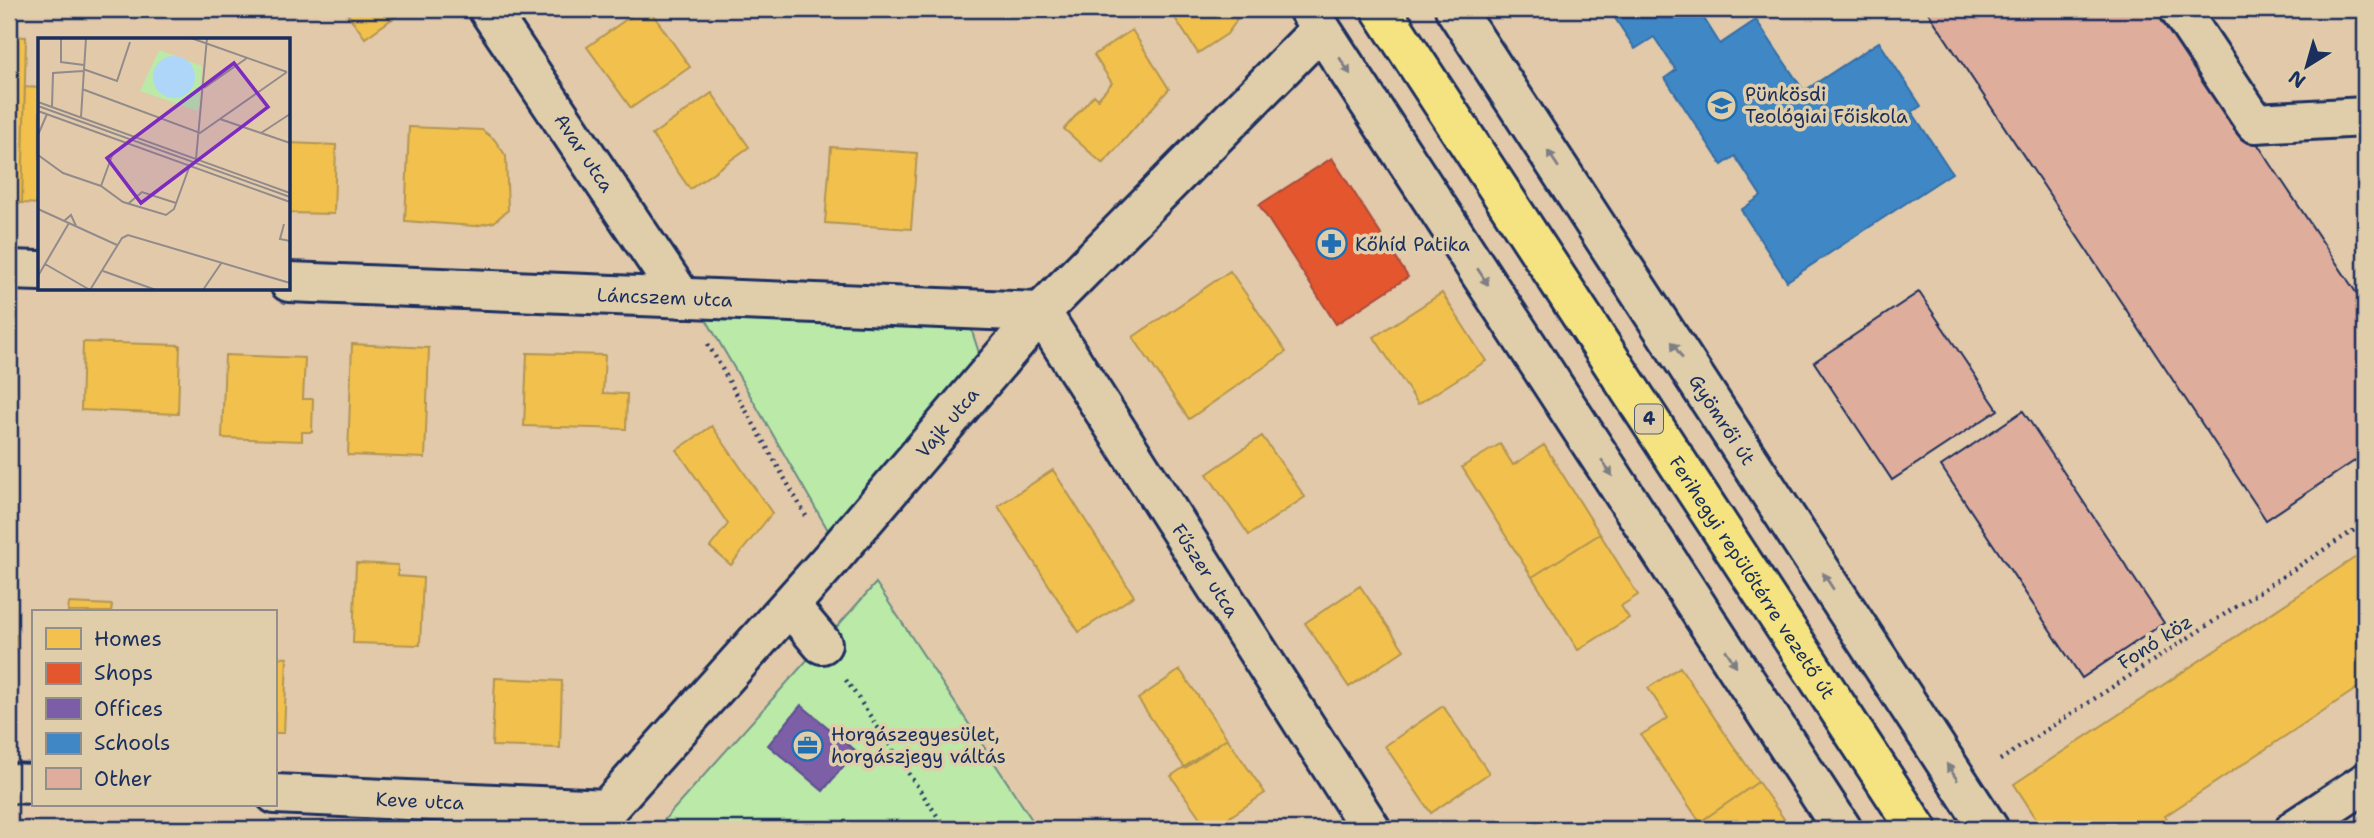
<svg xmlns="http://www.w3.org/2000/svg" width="2374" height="838" font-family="'Shantell Sans',sans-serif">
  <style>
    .green { fill: #bae9a8; stroke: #6a8c83; stroke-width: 2 }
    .homes { fill: #f2c14e; stroke: #b29553; stroke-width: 2 }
    .shops { fill: #e4572e; stroke: #a84b3c; stroke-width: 2 }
    .offices { fill: #7b5ea7; stroke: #5e5091; stroke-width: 2 }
    .schools { fill: #3f88c5; stroke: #346da6; stroke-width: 2 }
    .building { fill: #dfad9b; stroke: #1b2f5e; stroke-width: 2 }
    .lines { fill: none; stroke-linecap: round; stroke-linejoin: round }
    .minor-casing { stroke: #1b2f5e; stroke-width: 44 }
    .major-casing { stroke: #1b2f5e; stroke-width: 44 }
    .path { stroke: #1b2f5e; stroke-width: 4.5; stroke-dasharray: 2 5; stroke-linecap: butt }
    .minor { stroke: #e0ceab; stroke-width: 38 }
    .major { stroke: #f5e382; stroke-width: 38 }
    .oneway { fill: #7e7e84 }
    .labels { text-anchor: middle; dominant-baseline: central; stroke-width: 7; stroke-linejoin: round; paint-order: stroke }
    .shield { fill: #e0ceab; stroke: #565f75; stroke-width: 2 }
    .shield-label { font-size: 18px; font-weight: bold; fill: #1b2f5e }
    .poi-label { font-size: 19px; fill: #1b2f5e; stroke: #e0ceab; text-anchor: start }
    .street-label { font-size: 19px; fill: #1b2f5e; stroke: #e0ceab }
    .inset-road { fill: none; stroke: #928b8b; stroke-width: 2 }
    .view { fill: #7b2cbf; fill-opacity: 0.15; stroke: #7b2cbf; stroke-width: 3.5 }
    .inset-edge { fill: none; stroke: #1b2f5e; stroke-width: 3.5 }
  </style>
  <rect width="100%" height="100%" fill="#e2c9a9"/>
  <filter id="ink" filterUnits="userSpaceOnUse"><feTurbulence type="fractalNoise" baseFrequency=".0143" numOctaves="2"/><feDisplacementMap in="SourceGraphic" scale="14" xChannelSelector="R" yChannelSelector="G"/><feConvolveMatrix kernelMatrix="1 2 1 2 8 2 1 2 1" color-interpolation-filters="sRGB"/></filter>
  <g filter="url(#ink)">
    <path class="green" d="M699,307L968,319L981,359L828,530Z
      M876,583L1038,829H656Z"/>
    <path class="homes" d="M344,9H406L365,38Z
      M641,9H649L690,67L631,108L587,47Z
      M1169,9H1240L1235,23L1227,34L1198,53Z
      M1132,30L1169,89L1103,164L1064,129L1094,95L1098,99L1112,83L1094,55Z
      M9,36L26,37L22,203H9Z
      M25,87L40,88V204L22,203Z
      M712,93L749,147L690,189L652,135Z
      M409,127L482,130L494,139L506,156L508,210L494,222L475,226L405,221Z
      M289,143L336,145L334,214L289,213Z
      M831,147L917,153L911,229L825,223Z
      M1230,271L1286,352L1189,419L1133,337Z
      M1442,293L1486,361L1418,404L1374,337Z
      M9,335H17L14,432H9Z
      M83,342L180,345L178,414L81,410Z
      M352,344L429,348L425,458L348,455Z
      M527,353L605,355L603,393L627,394L626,429L524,426Z
      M225,355L305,358L303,399H313L312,432H302V441L222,438Z
      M712,426L772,513L731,565L710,547L728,524L677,450Z
      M1262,436L1305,497L1249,535L1207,474Z
      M1500,444L1513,465L1544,445L1600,534L1532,577L1462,467Z
      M1053,470L1134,596L1079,632L998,506Z
      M1600,534L1638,595L1621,606L1629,618L1578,650L1532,577Z
      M2365,551V683L2165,816L2174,829H2043L2014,784Z
      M356,563L398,565V576L423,578L420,645L353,643Z
      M1360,586L1404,650L1349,687L1305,623Z
      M69,603L112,605L111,612H68Z
      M9,635H16L14,721H9Z
      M275,657L287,658L284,733H275Z
      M1680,667L1758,782L1700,822L1641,735L1668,718L1648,688Z
      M1180,670L1227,738L1185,768L1138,699Z
      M495,678L562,681L560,748L492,746Z
      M1443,706L1489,773L1431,813L1385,746Z
      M1227,738L1265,793L1212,829H1208L1171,776Z
      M1758,782L1791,829H1705L1700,822Z
      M1268,822L1273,829H1257Z"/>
    <path class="shops" d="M1332,158L1408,277L1336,324L1259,205Z"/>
    <path class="offices" d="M801,705L856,751L823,791L768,745Z"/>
    <path class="schools" d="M1609,9H1698L1720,44L1756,20L1804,91L1879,42L1921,106L1912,112L1952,173L1787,281L1741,210L1761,196L1735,156L1722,165L1665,78L1676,70L1654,37L1635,49Z"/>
    <path class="building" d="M1926,9H2168L2365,306V454L2266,520Z
      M1919,292L1998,410L1892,480L1814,362Z
      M2023,411L2164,623L2082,678L1941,466Z"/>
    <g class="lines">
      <defs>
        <g id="minor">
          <path id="s1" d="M488,9L682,298"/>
          <path d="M1308,9L1842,829"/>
          <path id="s2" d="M1455,9L1989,829"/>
          <path d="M2179,9L2255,123L2365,117"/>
          <path d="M9,270L40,271"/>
          <path id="s3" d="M289,282L1041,312L1371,829"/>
          <path d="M790,606L822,644"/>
          <path d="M9,783L33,784"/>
          <path id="s4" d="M275,794L607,809"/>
          <path id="s5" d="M589,829L830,560L1041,312L1321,29"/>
          <path d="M2295,829L2365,783"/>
        </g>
        <g id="major">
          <path id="s6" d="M1381,9L1917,829"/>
        </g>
      </defs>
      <use href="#minor" class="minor-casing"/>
      <use href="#major" class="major-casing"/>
      <path class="path" d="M708,344L806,516
        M846,680L946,829
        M2000,760L2365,523"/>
      <use href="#minor" class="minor"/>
      <use href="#major" class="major"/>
    </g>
    <defs><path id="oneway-solid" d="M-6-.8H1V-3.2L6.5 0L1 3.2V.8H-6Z" transform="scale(1.75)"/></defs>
    <g class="oneway">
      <use href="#oneway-solid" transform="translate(1345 66) rotate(57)"/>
      <use href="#oneway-solid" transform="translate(1553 159) rotate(-123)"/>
      <use href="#oneway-solid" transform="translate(1483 277) rotate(57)"/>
      <use href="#oneway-solid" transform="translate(1677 350) rotate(-123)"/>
      <use href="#oneway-solid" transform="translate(1607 468) rotate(57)"/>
      <use href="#oneway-solid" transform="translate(1828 581) rotate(-123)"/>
      <use href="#oneway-solid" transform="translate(1731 658) rotate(57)"/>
      <use href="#oneway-solid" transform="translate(1952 772) rotate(-123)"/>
    </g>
  </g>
  <defs>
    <symbol id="university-ring" viewBox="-11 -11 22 22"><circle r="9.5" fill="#e0ceab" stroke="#1f6fb2" stroke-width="1.5"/><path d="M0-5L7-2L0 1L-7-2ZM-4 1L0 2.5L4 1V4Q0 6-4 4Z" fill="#1f6fb2"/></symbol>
    <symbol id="pharmacy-ring" viewBox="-11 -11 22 22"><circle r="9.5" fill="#e0ceab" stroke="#1f6fb2" stroke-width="1.5"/><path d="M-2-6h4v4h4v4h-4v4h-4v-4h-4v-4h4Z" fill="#1f6fb2"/></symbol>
    <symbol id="office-ring" viewBox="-11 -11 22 22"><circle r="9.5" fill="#e0ceab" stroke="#1f6fb2" stroke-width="1.5"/><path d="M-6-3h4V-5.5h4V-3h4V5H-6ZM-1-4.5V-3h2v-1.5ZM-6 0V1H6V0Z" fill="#1f6fb2"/></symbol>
  </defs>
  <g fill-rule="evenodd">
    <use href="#university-ring" x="1704" y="88" width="35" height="35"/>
    <use href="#pharmacy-ring" x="1314" y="226" width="35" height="35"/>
    <use href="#office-ring" x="790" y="728" width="35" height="35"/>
  </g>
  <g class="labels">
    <rect class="shield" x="1635" y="404.5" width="28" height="29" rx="5"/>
    <g class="shield-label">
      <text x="1649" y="419">4</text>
    </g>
    <g class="poi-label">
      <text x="1745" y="94">Pünkösdi<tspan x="1745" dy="22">Teológiai Főiskola</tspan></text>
      <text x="1355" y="244">Kőhíd Patika</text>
      <text x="831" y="734">Horgászegyesület,<tspan x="831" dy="22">horgászjegy váltás</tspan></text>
    </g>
    <g class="street-label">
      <text stroke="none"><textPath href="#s1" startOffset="173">Avar utca</textPath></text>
      <text stroke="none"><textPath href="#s3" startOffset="376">Láncszem utca</textPath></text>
      <text stroke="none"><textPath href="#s2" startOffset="490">Gyömrői út</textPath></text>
      <text stroke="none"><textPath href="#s5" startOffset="542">Vajk utca</textPath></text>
      <text stroke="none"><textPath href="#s3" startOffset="1059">Fűszer utca</textPath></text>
      <text stroke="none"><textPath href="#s6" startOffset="679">Ferihegyi repülőtérre vezető út</textPath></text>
      <text transform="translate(2155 642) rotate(-33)">Fonó köz</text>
      <text stroke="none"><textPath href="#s4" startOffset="145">Keve utca</textPath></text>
    </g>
  </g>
  <g transform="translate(38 38)">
    <rect width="252" height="252" fill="#e2c9a9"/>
    <path d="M121,12L164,28L160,73L102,53Z" fill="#bae9a8"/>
    <path d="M115 39a21 21 0 1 1 42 0a21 21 0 1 1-42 0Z" fill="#add6f8"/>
    <path class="inset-road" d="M23,0V24L46,27M153,0L249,34M45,31L79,43L92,4M166,50L209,20M44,51L162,95L249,34M0,64L252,155M0,68L252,159M14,69L15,35L45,33M0,73L252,164M43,79L48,0M182,81L252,105M223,95L252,76M0,97L9,76M0,117L25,135L63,148L85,164L128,177L136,171L152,127M158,121L169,0M63,148L75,115M91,165L104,154L138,165M0,171L79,207M26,183L33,177L38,188M246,186L242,201L252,203M7,226L52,252M65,233L118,252M0,238L31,185M52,252L84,200L90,197L252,245M165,252L184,224"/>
    <path class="view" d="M196,25L230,69L103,165L69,120Z"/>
    <rect width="252" height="252" class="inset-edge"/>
  </g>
  <rect width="2374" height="838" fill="none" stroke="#e0ceab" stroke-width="35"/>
  <rect x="18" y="18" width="2339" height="803" fill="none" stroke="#1b2f5e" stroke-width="2.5" filter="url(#ink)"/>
  <rect x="32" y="610" width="245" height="196" fill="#e0ceab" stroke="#918e8c" stroke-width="2"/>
  <rect x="46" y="628" width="35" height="21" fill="#f2c14e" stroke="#918e8c" stroke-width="2"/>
  <text x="94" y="646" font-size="21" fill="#1b2f5e">Homes</text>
  <rect x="46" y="663" width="35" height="21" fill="#e4572e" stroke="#918e8c" stroke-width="2"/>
  <text x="94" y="680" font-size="21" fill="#1b2f5e">Shops</text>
  <rect x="46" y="698" width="35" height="21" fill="#7b5ea7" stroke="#918e8c" stroke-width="2"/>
  <text x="94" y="716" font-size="21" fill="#1b2f5e">Offices</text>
  <rect x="46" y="733" width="35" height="21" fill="#3f88c5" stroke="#918e8c" stroke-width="2"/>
  <text x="94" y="750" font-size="21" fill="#1b2f5e">Schools</text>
  <rect x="46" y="768" width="35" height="21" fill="#dfad9b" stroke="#918e8c" stroke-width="2"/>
  <text x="94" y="786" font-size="21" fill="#1b2f5e">Other</text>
  <g transform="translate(2307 66) rotate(217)" stroke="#e0ceab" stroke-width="5" paint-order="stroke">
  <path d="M0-5L12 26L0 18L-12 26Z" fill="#1b2f5e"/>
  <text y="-10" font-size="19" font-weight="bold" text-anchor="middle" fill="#1b2f5e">N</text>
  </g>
</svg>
